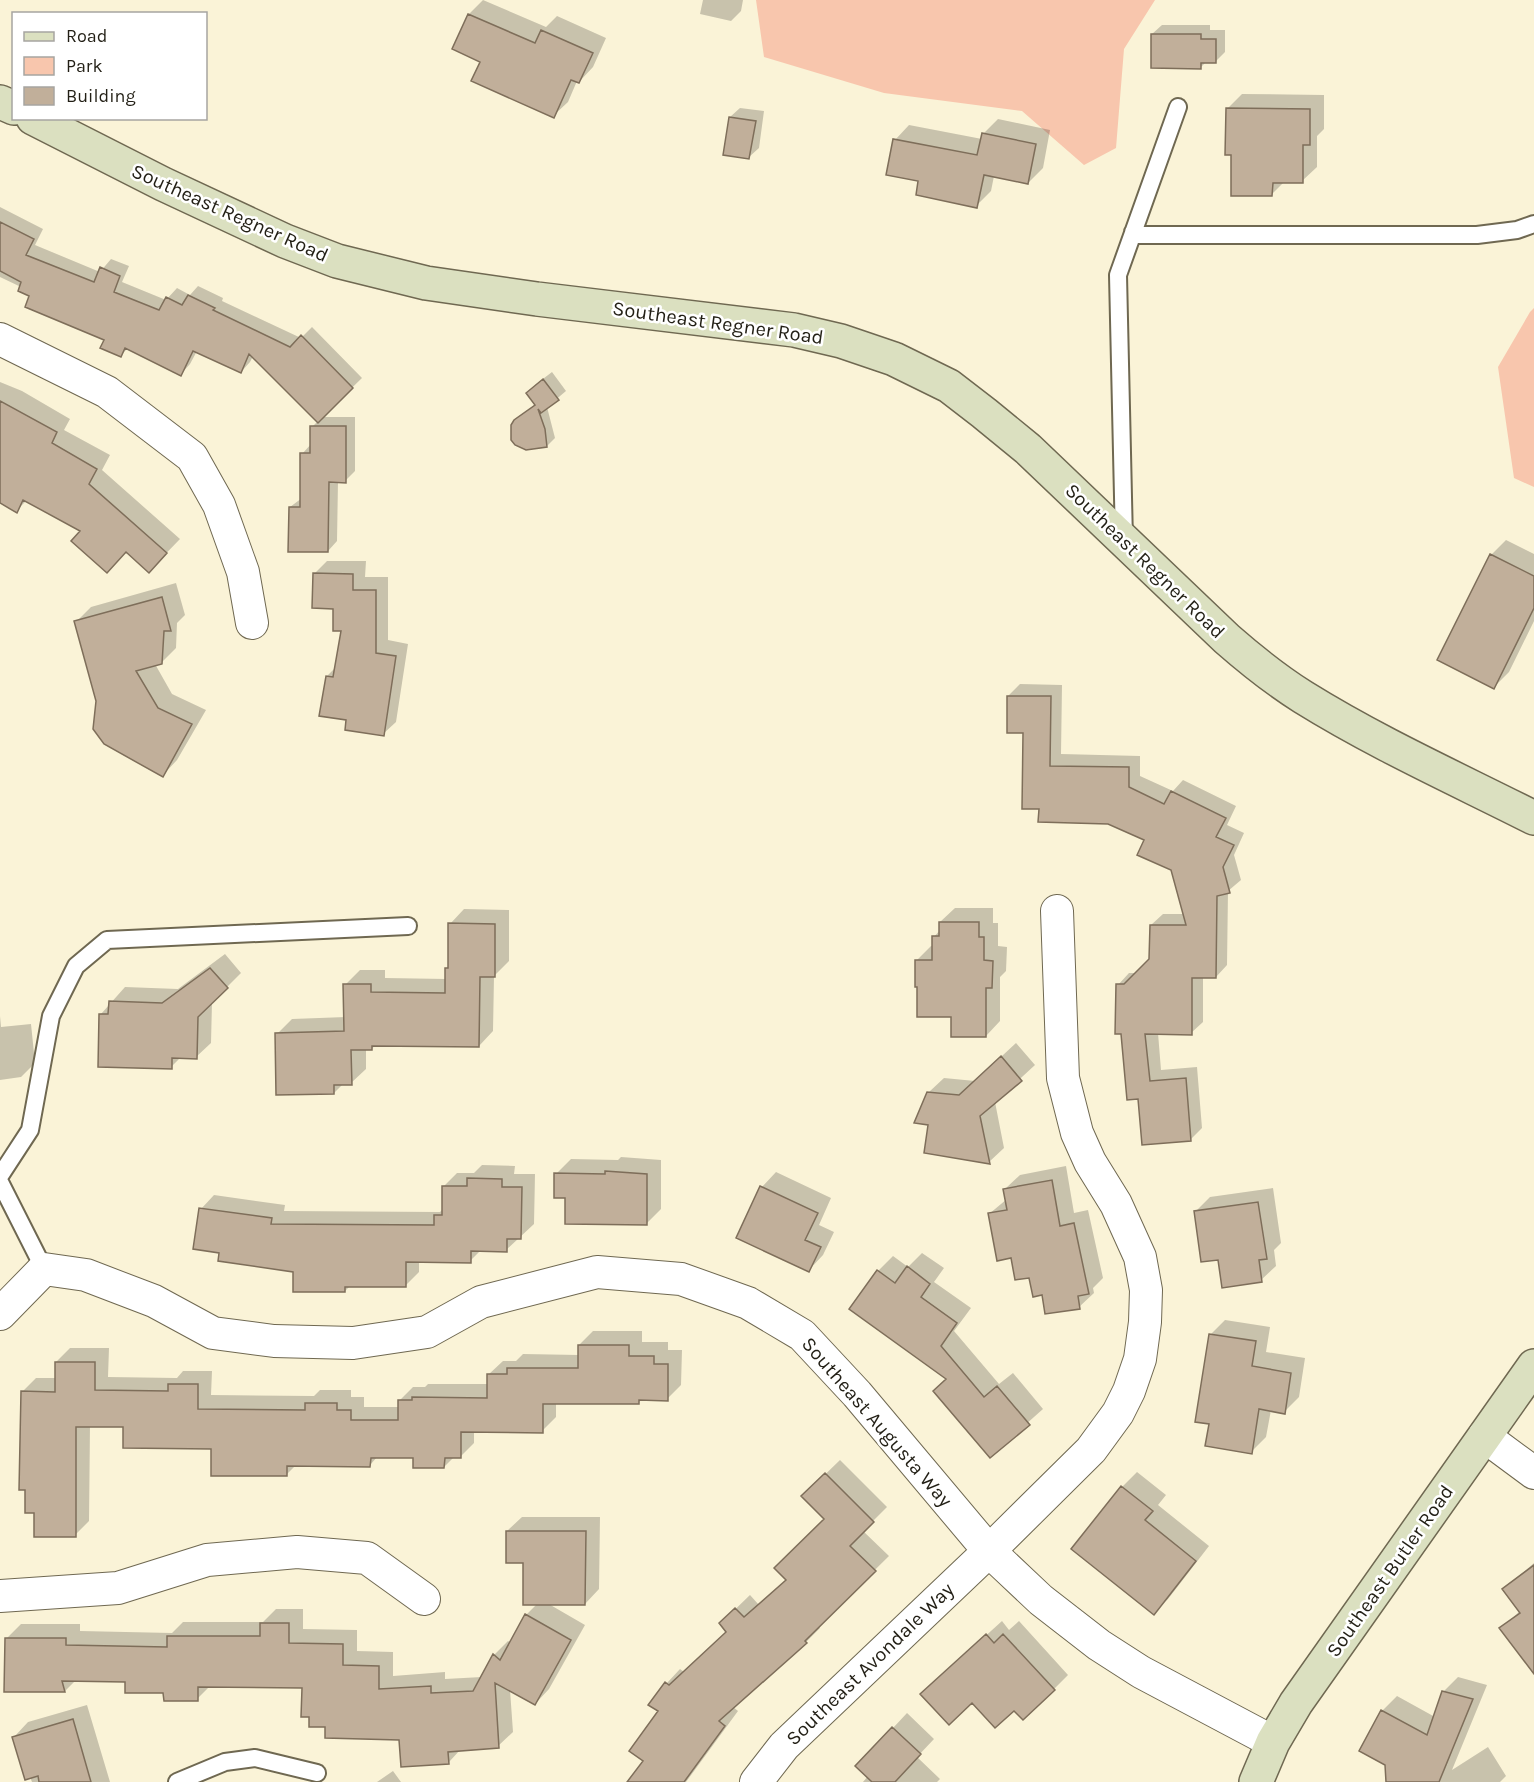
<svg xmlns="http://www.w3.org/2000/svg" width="1534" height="1782" font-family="Karla,sans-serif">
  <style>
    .green { fill: #f8c6ad }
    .shadow { fill: #0003 }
    .building { fill: #c1af9a; stroke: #7e6e5a; stroke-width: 1.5 }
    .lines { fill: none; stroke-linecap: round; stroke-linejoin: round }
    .lane-casing { stroke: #6f6851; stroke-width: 20 }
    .street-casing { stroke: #6f6851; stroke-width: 34 }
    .secondary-casing { stroke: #6f6851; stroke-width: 36 }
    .lane { stroke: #fff; stroke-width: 16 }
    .street { stroke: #fff; stroke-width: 32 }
    .secondary { stroke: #dbe0c0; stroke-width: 33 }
    .labels { text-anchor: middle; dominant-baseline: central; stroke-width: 5; stroke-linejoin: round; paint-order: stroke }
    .street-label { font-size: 20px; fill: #221f15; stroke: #fff }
  </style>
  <rect width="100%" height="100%" fill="#faf3d7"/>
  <path class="green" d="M756,0H1155L1124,49L1116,148L1084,165L1022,111L884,93L764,57Z
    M1534,308V487L1514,478L1498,367L1530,312Z"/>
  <path class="shadow" d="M483,0L546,27L557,16L606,38L593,67L579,82L577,81L568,102L553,116L482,61L469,14Z
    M703,0H743L741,11L731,21L700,14Z
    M1162,25H1210V30H1225V52L1215,62H1206L1201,67L1152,34Z
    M1242,94L1324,95V129L1317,136V167L1302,181H1285L1271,195L1227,109Z
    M740,108L764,111L759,148L749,157L730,117Z
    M998,119L1050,130L1043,168L1028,183L994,176L991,191L976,206L920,180L895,140L909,125L982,139L983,134Z
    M0,207L43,229L35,245L100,272L111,259L129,266L122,282L166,300L177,288L190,295L198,286L223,298L222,301L301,338L312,327L362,378L322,417H355V471L345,481H338L337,541L328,551L290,507L302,498V454L312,443V427L318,421L253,356L250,362L241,372L197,351L190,364L181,374L128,348L121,355L106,340L21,287L0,277Z
    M552,372L566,391L547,407L555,438L547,446L515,421L536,404L535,385Z
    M0,382L22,391L70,419L64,430L110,455L102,470L180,539L149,571L127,551L82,530L27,500L16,511L0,502Z
    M1506,540L1534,554V621L1509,672L1494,687L1491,555Z
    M327,561H366L365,577H388V640L408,644L396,722L383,734L348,719L327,676L336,667L343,630L334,607L314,574Z
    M176,583L185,615L177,623L176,648L161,663L155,664L172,694L206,710L177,760L163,775L98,700L76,622L91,607Z
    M1020,684L1062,685L1061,754L1140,756V776L1173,791L1183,780L1236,806L1227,825L1244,833L1234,855L1241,880L1228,891L1227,965L1216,977H1203V1022L1191,1033H1158L1161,1070L1197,1067L1202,1128L1191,1139L1139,1097L1118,985L1129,973H1137L1151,960V925L1163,914H1184L1172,869L1146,839L1108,822L1040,808L1025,732L1008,696Z
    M955,908H993V923H998V946L1007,947L1006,971L1000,977V1021L986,1036L952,1016L916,961L931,946H933L934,937L940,930V922Z
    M464,909L509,910V961L494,976L493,1031L479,1046L375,1045L372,1049H366V1069L351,1083L343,1084L334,1093L277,1034L292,1019L346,1017L345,985L360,970H385V978L447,979V968L450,965V924Z
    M225,954L241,973L212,1002L211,1043L196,1057H181L171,1067L101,1014L125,987L178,989Z
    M0,1016L1,1027L31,1024L35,1063L21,1077L0,1080Z
    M1016,1043L1035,1065L995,1102L1004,1148L989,1162L929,1092L944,1078L975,1081Z
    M621,1157L661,1160V1209L646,1224L567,1197L556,1174L571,1159L618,1160Z
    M482,1165L515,1166L514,1174H535L534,1224L506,1250H481L470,1261H419V1272L405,1286H350L345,1291L295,1271L221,1252L201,1209L214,1195L285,1205L284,1211L440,1212L444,1208V1186L457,1173H474Z
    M1066,1166L1074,1213L1088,1210L1103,1278L1093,1288L1094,1293L1079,1307L1043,1293L1031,1276L1013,1257L989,1214L1007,1199L1005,1189L1020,1175Z
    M776,1172L831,1198L819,1225L834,1232L823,1255L809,1270L762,1187Z
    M1273,1188L1281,1243L1274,1250L1276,1266L1261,1280L1219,1258L1195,1212L1210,1197Z
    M922,1253L944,1268L934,1282L971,1308L954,1331L999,1384L1013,1373L1043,1409L990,1456L947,1378L878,1271L893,1256L908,1267Z
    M1225,1320L1270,1327L1266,1352L1305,1358L1299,1397L1284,1412L1271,1410L1266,1437L1251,1452L1211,1422V1334Z
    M593,1331H642V1342H668V1350H682L681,1385L667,1399H642L638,1403L556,1402V1417L542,1431H474V1443L460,1457H454L444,1467L415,1456H378L370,1465H296L286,1475L213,1447L125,1426L90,1425L89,1521L75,1535L36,1511L22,1392L36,1378H56V1362L70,1348H109L108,1377L177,1378L183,1371H212L211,1395L314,1396L320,1390H351V1397H364V1407H399V1401L413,1387H425L428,1384H488V1375L503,1361H516L523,1354L579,1355V1345Z
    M840,1460L887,1507L863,1531L889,1556L818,1626L820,1628L806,1642L733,1707L738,1711L686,1782H629L645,1760L660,1711L651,1704L667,1683L680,1669L684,1672L728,1631L721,1623L750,1595L759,1605L787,1579L826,1519L803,1496Z
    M1137,1472L1166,1495L1158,1505L1209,1546L1168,1599L1153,1613L1073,1549L1122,1487Z
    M522,1517H600L599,1589L585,1604L547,1603L585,1625L549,1689L535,1704L510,1690L513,1732L498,1746L461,1749L449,1762L435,1740L327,1726L311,1716L303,1686L211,1685L197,1699L127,1680H76L65,1691L6,1639L21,1624H80V1631L172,1633L183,1622H263L276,1609H303V1629L357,1630V1651L393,1652V1676L445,1672V1679L482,1677L494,1655L508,1641L511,1643L526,1615L538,1603L525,1562L507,1531Z
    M1534,1563V1650L1501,1628L1520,1611L1504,1589Z
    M1002,1621L1009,1630L1019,1621L1068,1675L1054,1689L1014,1709L972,1701L937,1680Z
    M1458,1677L1487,1685L1452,1770L1488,1747L1506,1776L1500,1782H1392L1382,1711L1397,1696L1435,1717L1443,1692Z
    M87,1705L110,1782H32L14,1737L28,1722Z
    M907,1713L934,1739L917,1757L940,1779L937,1782H863L868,1776L893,1728Z
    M393,1771L401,1782H377Z"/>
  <path class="building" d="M468,14L535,43L541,30L593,53L579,83L571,80L554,118L471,81L480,62L452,49Z
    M1151,34H1201V39H1216V63H1201V69L1151,68Z
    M1226,108L1310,109V145H1303V183H1273L1272,196H1231V155H1225Z
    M729,117L756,121L749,159L723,155Z
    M982,133L1036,144L1028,184L984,175L977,208L916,195L918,181L886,175L893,139L977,155Z
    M0,222L34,239L26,255L94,282L100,267L120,276L114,292L159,310L166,297L182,305L188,295L215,308L213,310L290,347L301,335L353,388L318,423L249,354L241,373L193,351L181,376L125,348L121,357L100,348L104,340L25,307L29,296L18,291L21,282L0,271Z
    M543,379L559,400L541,413L538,409L545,429L547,447L526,450L515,445L511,440V425L514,420L535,405L526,393Z
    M0,401L57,432L52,443L97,469L89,484L167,553L149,573L126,552L107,573L71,541L80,531L23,500L17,513L0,503Z
    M310,426H346V483L329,482L328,552H288L289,507H300V453H310Z
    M1490,554L1534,576V608L1494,689L1437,660Z
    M313,573L353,574V590H376V653L396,656L384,736L345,730L346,720L319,716L326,676L333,677L341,631H333V609L312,608Z
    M162,597L171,631H164L162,664L136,671L158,708L192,724L163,777L104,744L93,729L96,701L74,621Z
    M1007,696H1051L1050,766L1129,767V787L1164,804L1171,791L1226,818L1216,837L1234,845L1223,867L1230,893L1217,896L1216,978H1192V1035L1145,1034L1150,1081L1186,1078L1191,1141L1142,1145L1138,1099L1127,1100L1121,1034H1115L1116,984H1124L1149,959L1150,925H1186L1171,870L1137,855L1144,840L1108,824L1038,822L1039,809H1022L1023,733H1007Z
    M939,922H979V937H984V960L993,961L992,988H986V1037H951V1017H917V987H915V960H932V936H939Z
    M448,923L495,924V977H480L479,1047L372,1046V1050H351L352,1085H334V1094L276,1095L275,1033L344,1031L343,984H371V992L445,993V968H448Z
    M210,968L228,988L198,1017L197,1059L172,1058V1069L98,1067L99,1014H108L109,1001L162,1003Z
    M1001,1056L1022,1081L980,1116L990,1164L924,1153L928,1125L914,1123L927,1092L959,1095Z
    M605,1171L647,1174V1225L565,1224V1198H554V1173L605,1174Z
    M467,1178L502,1179V1187H522L521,1239H507V1252L471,1251V1263L406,1262V1287H345V1292H293V1272L218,1261L219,1253L193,1249L199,1208L272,1218L271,1224L434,1225V1215H442V1186H467Z
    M1052,1180L1060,1226L1074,1223L1089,1294L1078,1296L1080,1309L1045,1314L1042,1295L1033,1297L1029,1278L1015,1280L1011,1258L997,1261L988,1213L1007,1210L1003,1189Z
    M760,1186L818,1213L805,1240L821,1247L809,1272L736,1238Z
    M1258,1202L1267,1259L1259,1260L1262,1282L1222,1288L1218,1260L1201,1262L1194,1211Z
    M907,1266L930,1284L921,1297L957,1323L941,1346L984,1397L997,1386L1030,1425L990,1458L933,1391L946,1379L849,1309L877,1270L895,1283Z
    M1209,1334L1256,1341L1252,1366L1291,1373L1285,1414L1259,1409L1252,1454L1205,1446L1209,1424L1195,1422Z
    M578,1345H629V1356H654V1364H668V1401L639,1400V1404H543V1433L461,1432V1458H445L444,1468H413V1458H371L370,1467L287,1466V1476H211V1449L123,1448V1427H76V1537H34V1513H25V1490H19L21,1391L55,1392V1362H95V1390L168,1391V1384H198V1409L305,1410V1403H337V1410H351V1420H398V1400H412V1397L487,1398V1374H507V1368H578Z
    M825,1473L874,1522L850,1546L876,1571L805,1641L807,1643L719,1721L725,1726L684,1782H627L643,1761L629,1751L658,1711L648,1705L665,1682L669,1685L726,1632L719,1623L735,1608L744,1617L786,1580L774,1568L824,1519L801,1496Z
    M1121,1486L1153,1511L1145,1520L1196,1561L1154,1615L1071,1549Z
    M506,1531H586L585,1605H523V1563H506Z
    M1534,1565V1674L1499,1628L1520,1613L1502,1589Z
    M525,1614L571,1640L535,1705L495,1683L499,1748L448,1752L449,1764L401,1767L399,1740L325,1738V1727H309V1717H301L302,1688L198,1687V1701H164L163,1693H125V1682L62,1681L65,1692H4L5,1638H66V1645L167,1647V1636H260V1623H289V1643L343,1644V1665L379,1666V1689L431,1686V1693L473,1691L493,1654L500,1660Z
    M986,1634L994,1643L1003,1634L1055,1690L1023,1720L1014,1711L995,1728L972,1703L949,1725L920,1694Z
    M1442,1691L1473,1699L1439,1782H1386L1385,1765L1359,1751L1381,1710L1427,1735Z
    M73,1719L91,1782H39L38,1776L25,1780L12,1737Z
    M892,1727L921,1754L895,1782H872L855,1766Z"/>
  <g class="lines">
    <defs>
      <path id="lane" d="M1133,232L1137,235H1477L1517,230L1534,224
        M1124,541L1118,275L1178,107
        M0,1176L30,1130L51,1016L76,966L107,940L408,926
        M0,1182L44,1269
        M177,1782L225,1762L255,1758L317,1773"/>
      <path id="street" d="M0,339L107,392L192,457L219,505L243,572L252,623
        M0,1314L44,1269L86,1275L154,1301L213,1333L274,1341L353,1343L427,1332L481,1302L597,1272L681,1279L748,1303L802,1335L857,1394L989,1551L1041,1600L1099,1645L1141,1672L1273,1742
        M1484,1436L1534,1473
        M0,1596L118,1588L207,1560L297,1552L367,1558L424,1599
        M756,1782L784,1746L989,1551L1091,1450L1118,1413L1129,1391L1140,1359L1145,1322L1146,1290L1140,1257L1116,1204L1090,1162L1077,1133L1063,1078L1057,911"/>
      <path id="secondary" d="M0,102L14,108
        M33,118L163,184L285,241L337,261L426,283L537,299L794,330L841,341L894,359L949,386L984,413L1028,449L1227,639C1251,660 1276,680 1303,697C1377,743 1457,779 1534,818
        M1256,1782L1273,1742L1296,1703L1534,1366"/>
    </defs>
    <use href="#lane" class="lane-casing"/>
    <use href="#street" class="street-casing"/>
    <use href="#secondary" class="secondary-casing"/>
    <use href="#lane" class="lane"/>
    <use href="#street" class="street"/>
    <use href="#secondary" class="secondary"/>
  </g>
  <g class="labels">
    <g class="street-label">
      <text transform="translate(230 213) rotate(24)">Southeast Regner Road</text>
      <text transform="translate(718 323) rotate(8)">Southeast Regner Road</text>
      <text transform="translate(1145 561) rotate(44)">Southeast Regner Road</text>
      <text transform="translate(877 1422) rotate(49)">Southeast Augusta Way</text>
      <text transform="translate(1390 1571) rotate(-55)">Southeast Butler Road</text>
      <text transform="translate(870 1664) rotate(-44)">Southeast Avondale Way</text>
    </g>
  </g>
  <rect x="12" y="12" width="195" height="108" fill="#ffffff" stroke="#a7a5a1" stroke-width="1.5"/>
  <rect x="24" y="32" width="30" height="9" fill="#dbe0c0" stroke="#a7a5a1" stroke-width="1.5"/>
  <text x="66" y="42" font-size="18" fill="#221f15">Road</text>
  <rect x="24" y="57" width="30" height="18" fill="#f8c6ad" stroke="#a7a5a1" stroke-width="1.5"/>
  <text x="66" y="72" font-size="18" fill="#221f15">Park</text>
  <rect x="24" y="87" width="30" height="18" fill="#c1af9a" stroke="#a7a5a1" stroke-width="1.5"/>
  <text x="66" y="102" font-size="18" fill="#221f15">Building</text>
</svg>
